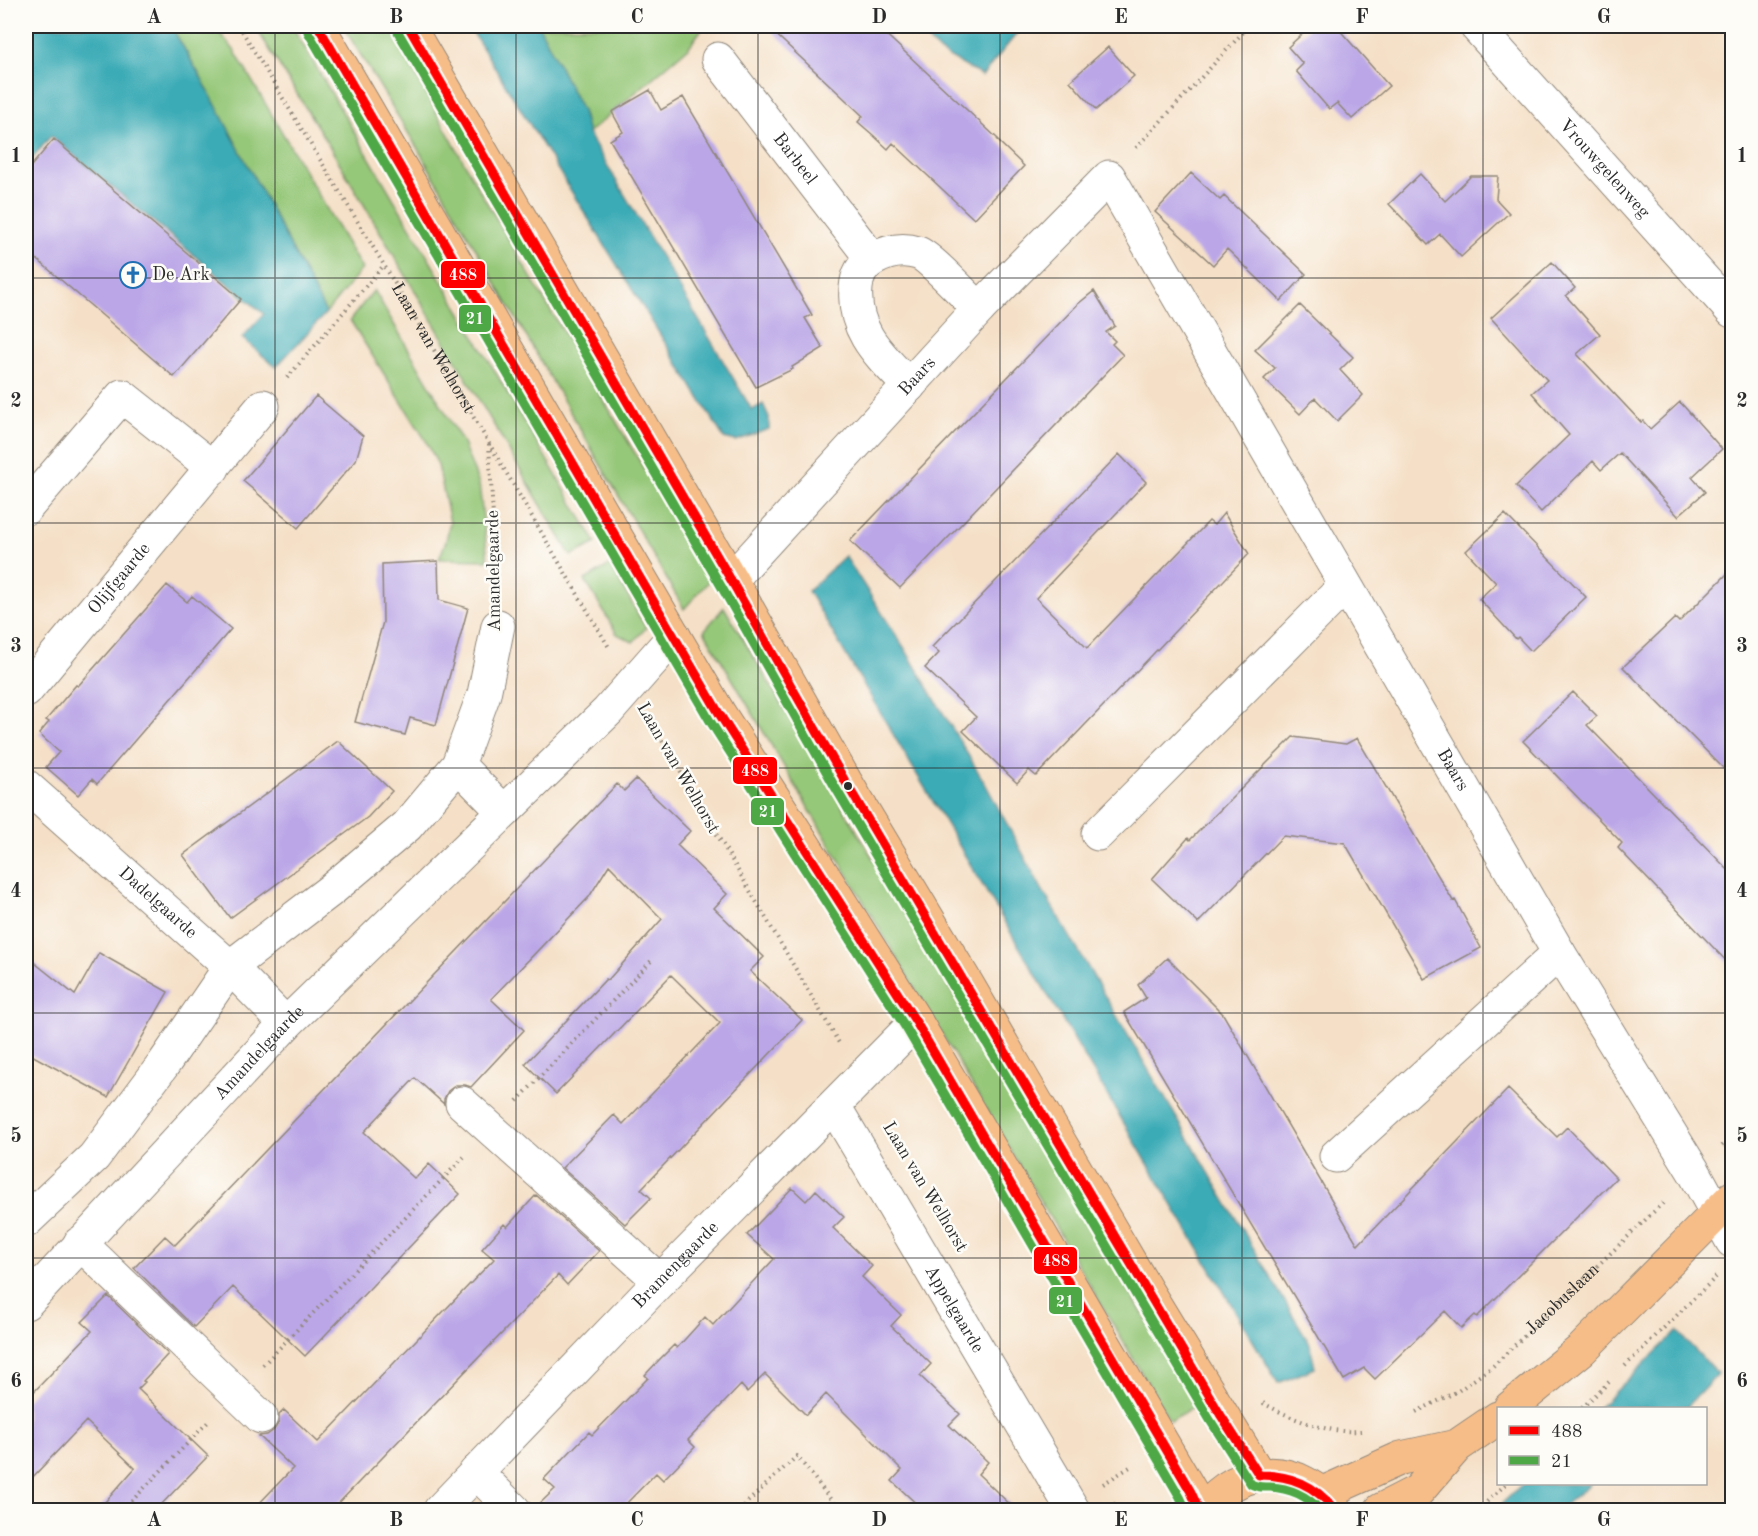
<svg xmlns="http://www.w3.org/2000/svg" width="1758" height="1536" font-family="'Old Standard TT',serif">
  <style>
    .green { fill: #96c879; stroke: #607a52; stroke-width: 1.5 }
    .water { fill: #3aabb6; stroke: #326b70; stroke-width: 1.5 }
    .building { fill: #bba7e7 }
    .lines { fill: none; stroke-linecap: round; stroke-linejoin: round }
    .minor-casing { stroke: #908679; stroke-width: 35 }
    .major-casing { stroke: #908679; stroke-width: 35 }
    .path { stroke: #908679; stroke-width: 4; stroke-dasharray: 1.5 4.5; stroke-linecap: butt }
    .minor { stroke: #fff; stroke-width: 33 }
    .major { stroke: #f7bd88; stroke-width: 33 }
    .bus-1-casing { stroke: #fdfcf7; stroke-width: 14 }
    .bus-2-casing { stroke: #fdfcf7; stroke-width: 14 }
    .bus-1 { stroke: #f00; stroke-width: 9 }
    .bus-2 { stroke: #4ea845; stroke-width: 9 }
    .grid { fill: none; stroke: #2b2b2b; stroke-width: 1.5; stroke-opacity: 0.55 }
    .bus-dot { fill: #2b2b2b; stroke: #fdfcf7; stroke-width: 2 }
    .labels { text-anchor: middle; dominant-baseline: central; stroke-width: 5; stroke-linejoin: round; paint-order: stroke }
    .street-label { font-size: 18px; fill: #2b2b2b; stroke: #fdfcf7 }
    .poi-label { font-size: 18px; fill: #2b2b2b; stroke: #fdfcf7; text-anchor: start }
    .line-badge { stroke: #fdfcf7; stroke-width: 2 }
    .badge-label { font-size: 16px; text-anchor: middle; font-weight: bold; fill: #fff }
    .neatline { fill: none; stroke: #2b2b2b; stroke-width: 2 }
    .grid-label { font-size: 20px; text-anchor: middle; font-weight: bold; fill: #2b2b2b }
  </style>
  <rect width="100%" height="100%" fill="#fdfcf7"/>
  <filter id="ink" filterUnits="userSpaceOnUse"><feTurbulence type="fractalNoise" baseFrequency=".0167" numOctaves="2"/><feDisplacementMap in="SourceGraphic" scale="12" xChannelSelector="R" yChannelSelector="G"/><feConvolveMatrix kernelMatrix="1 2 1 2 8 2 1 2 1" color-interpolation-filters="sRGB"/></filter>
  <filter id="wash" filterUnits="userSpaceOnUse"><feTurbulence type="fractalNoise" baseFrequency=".008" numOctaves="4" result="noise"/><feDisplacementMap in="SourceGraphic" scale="24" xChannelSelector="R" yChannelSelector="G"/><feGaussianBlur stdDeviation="1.35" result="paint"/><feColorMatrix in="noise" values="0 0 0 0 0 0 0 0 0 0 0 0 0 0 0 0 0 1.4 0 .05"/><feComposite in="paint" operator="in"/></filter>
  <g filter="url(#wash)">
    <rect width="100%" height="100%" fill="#f5e0c7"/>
    <path class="green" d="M171,26H214L234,50L362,269L326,313L202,79Z
      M255,26H292L596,543L571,556L330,147Z
      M343,26H389L477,186L710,580L684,609L418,149Z
      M539,26H704L689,47L588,133L582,111Z
      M374,290L462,441L479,484L488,560L439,559L446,541L450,522L438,465L425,439L350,320Z
      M610,565L646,628L633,642L617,634L585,580Z
      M724,607L1197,1405L1170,1421L704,631Z"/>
    <path class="water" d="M26,26H171L202,79L326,313L276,367L242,338L264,314L51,136L26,166Z
      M469,26H539L582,111L588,133L752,410L763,404L769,417V429L736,441L724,438Z
      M936,26H1023L982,76L940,52L925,37Z
      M845,556L905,649L986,785L1043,891L1310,1344L1315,1368L1278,1383L808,591Z
      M1677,1331L1718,1374L1686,1408H1599Z
      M1523,1484H1590L1559,1510H1495Z"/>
    <g id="blocks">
      <path class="building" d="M767,26H877L998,139L997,140L1024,166L974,219L893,143L888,149L873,135L858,122L863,116Z
        M1311,26H1336L1389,86L1352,119L1337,103L1329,109L1296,71L1303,64L1288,47Z
        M1108,47L1134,76L1096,110L1070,81Z
        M650,90L661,110L683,97L812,315L805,318L823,348L792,367L793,369L756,387L610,140L623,132L612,112Z
        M54,139L241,299L174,377L26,250V172Z
        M1191,173L1220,200L1224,196L1306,274L1281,301L1227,249L1213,265L1155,212Z
        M1420,174L1445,201L1471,176H1498L1496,199L1509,213L1461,257L1440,234L1428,245L1389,204Z
        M1552,262L1575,288L1566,296L1600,334L1577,354L1641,422L1643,421L1650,429L1680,402L1722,449L1692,477L1705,492L1678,516L1620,453L1601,470L1593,461L1541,512L1516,486L1569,435L1532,393L1547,380L1491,318Z
        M1094,291L1115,326L1106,332L1115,341L1112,344L1123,355L900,588L850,541L1078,304Z
        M1300,305L1353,357L1340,370L1363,395L1337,421L1315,398L1300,414L1264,379L1275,368L1255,350Z
        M316,396L363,436L356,460L298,528L243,481Z
        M1119,454L1146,482L1036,598L1087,648L1209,521L1214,525L1224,513L1249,554L1036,776L1029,770L1017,783L963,731L976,717L925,668L939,653L932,647Z
        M1505,514L1586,597L1531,651L1518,637L1516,639L1479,599L1496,583L1466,551Z
        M438,561L439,600L468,608L436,725L410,718L405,735L355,722L383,622L382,564Z
        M1732,569V777L1623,667L1675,618L1679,622Z
        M167,585L187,602L192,596L231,629L97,784L92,779L78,795L46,767L59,752L39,734L49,722L46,720L76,685L78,686Z
        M1573,692L1597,716L1587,725L1732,874V967L1618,848L1622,843L1523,741Z
        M1293,737L1346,744L1357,738L1453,901L1455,900L1481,948L1424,979L1345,843L1283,836L1198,923L1152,879L1188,838L1190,840Z
        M338,741L392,791L368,817L230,918L183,855Z
        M636,779L690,831L677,845L727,894L714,908L764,957L750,971L802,1020L641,1189L651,1198L625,1224L562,1168L614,1115L623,1124L720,1023L671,975L556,1094L525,1064L606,979L608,980L662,919L609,865L589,897L491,999L524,1030L471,1087L465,1085H456L448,1091L444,1099V1104L415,1078L364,1132L415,1179L429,1164L460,1194L305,1356L233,1287L194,1327L134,1268L165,1236L175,1245L617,784L624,791Z
        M99,953L168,992L108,1097L26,1052V956L75,995Z
        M1167,958L1223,1014L1358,1245L1508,1089L1557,1137L1567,1127L1616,1178L1477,1317L1475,1315L1461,1328L1445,1311L1375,1379L1364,1368L1344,1380L1124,1012L1146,998L1138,985Z
        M792,1188L806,1201L816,1190L844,1217L833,1228L872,1266L862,1277L901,1315L891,1326L931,1364L920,1376L960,1414L949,1425L988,1462L978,1474L1016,1510H923L892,1481L902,1470L826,1394L806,1415L765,1374L747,1392L741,1385L688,1440L695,1447L663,1480L656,1473L620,1510H533L555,1489L544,1479L589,1432L592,1435L648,1378L645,1375L659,1360L674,1345L677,1348L705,1317L713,1325L774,1259L747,1235Z
        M536,1195L599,1251L567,1285L558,1275L332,1510H253L293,1468L259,1436L267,1435L274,1430L279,1422V1415L284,1410L318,1442L494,1259L482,1249L504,1224L507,1227Z
        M108,1296L168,1354L143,1381L145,1382L138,1389L208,1456L156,1510H98L135,1468L86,1421L26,1484V1400L92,1331L82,1322Z"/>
    </g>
  </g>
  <g filter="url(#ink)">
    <use href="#blocks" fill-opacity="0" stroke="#908679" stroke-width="1.5"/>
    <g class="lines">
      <defs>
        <g id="minor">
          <path id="s3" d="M1476,26L1732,311"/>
          <path id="s4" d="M718,59L872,259"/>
          <path d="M909,386C881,356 852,332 856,288C857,276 862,265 874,259C888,251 902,248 918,253C928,256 969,299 979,309"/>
          <path d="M26,508L122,396L213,468"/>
          <path id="s5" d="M731,580L979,309L1109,177L1559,953L1694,1172L1732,1241"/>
          <path id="s6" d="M26,691L263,406"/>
          <path d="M458,765L504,812"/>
          <path id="s7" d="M26,786L230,967L286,1024"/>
          <path d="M1098,834L1345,586"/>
          <path d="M462,1103L660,1281"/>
          <path id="s8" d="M834,1106L1073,1510"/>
          <path d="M1336,1156L1559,953"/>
          <path d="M26,1221L94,1157L163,1065L230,967L331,890L407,826L458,765L484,694L498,626"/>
          <path d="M80,1243L261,1417"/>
          <path id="s9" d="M26,1303L286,1024L608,711L674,636"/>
          <path d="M476,1472L514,1510"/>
          <path id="s10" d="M440,1510L660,1281L916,1022"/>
        </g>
        <path id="major" d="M318,26L720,715L804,845L916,1022L1191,1492L1199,1510
          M408,26L731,580L845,781L967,984L1146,1290L1259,1475
          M1510,1408L1581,1350L1732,1198
          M1321,1494L1401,1458L1457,1446
          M1204,1510C1239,1463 1301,1462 1335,1510
          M1381,1510L1418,1491L1457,1446L1498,1418"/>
      </defs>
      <use href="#minor" class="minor-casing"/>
      <use href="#major" class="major-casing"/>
      <g class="path">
        <path id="s1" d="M239,26L384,265L610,649"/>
        <path d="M1136,148L1249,26"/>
        <path d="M287,378L384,265"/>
        <path d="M489,444L497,589"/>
        <path d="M650,720L839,1043"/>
        <path d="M517,1101L653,959"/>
        <path d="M1722,1146L1732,1136"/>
        <path d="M263,1365L464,1157"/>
        <path d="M1625,1366L1716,1277"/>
        <path d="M1263,1403C1292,1419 1327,1434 1361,1431"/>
        <path d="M1582,1408L1609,1382"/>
        <path id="s2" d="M1416,1412L1458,1391L1492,1367L1665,1201"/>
        <path d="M1103,1484L1130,1467"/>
        <path d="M1113,1503L1118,1510"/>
        <path d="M123,1510L210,1420"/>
        <path d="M739,1510L797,1456L839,1510"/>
        <path d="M1478,1510L1506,1484"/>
      </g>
      <use href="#minor" class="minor"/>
      <use href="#major" class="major"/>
      <defs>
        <path id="bus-1" d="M318,26L720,715L916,1022L1191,1492L1199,1510
          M408,26L731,580L845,781L1220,1414L1259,1475C1291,1475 1315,1485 1335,1510"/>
        <path id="bus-2" d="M308,32L710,721L906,1028L1180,1497L1186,1510
          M398,32L721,586L835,787L1210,1420L1251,1484C1258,1488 1263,1487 1270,1487C1290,1488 1307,1496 1320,1510"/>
      </defs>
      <use href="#bus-1" class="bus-1-casing"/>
      <use href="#bus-2" class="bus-2-casing"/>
      <use href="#bus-1" class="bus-1"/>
      <use href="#bus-2" class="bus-2"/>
    </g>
  </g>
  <path class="grid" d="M275,26V1510M516,26V1510M758,26V1510M1000,26V1510M1242,26V1510M1483,26V1510M26,278H1732M26,523H1732M26,768H1732M26,1013H1732M26,1258H1732"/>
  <defs>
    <symbol id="church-ring" viewBox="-11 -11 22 22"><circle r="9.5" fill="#fdfcf7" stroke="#1f6fb2" stroke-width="1.5"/><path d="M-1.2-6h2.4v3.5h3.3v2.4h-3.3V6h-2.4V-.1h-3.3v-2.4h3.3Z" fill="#1f6fb2"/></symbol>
  </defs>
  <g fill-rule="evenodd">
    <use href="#church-ring" x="118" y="260" width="30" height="30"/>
  </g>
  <circle class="bus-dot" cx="848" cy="786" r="5"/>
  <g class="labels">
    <g class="street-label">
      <text stroke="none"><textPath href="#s4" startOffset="126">Barbeel</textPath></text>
      <text stroke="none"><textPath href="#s3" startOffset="192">Vrouwgelenweg</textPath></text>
      <text stroke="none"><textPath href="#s1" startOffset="376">Laan van Welhorst</textPath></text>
      <text stroke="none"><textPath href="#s5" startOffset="276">Baars</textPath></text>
      <text transform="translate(494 571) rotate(-91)">Amandelgaarde</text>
      <text stroke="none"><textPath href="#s6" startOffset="146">Olijfgaarde</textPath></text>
      <text transform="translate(678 768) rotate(60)">Laan van Welhorst</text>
      <text stroke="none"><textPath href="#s5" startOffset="1238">Baars</textPath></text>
      <text stroke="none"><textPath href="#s7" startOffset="176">Dadelgaarde</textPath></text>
      <text stroke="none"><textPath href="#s9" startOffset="342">Amandelgaarde</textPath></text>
      <text transform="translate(925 1187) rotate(59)">Laan van Welhorst</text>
      <text stroke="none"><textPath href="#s10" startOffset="340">Bramengaarde</textPath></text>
      <text stroke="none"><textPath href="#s2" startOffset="186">Jacobuslaan</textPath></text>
      <text stroke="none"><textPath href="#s8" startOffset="236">Appelgaarde</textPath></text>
    </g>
    <g class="poi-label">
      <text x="152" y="275">De Ark</text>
    </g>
  </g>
  <g class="line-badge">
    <rect x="440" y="260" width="46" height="29" rx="6" fill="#f00"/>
    <rect x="458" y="304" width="34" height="29" rx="6" fill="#4ea845"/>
    <rect x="732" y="756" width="46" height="29" rx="6" fill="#f00"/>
    <rect x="750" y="797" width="35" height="29" rx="6" fill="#4ea845"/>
    <rect x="1033" y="1246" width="45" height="29" rx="6" fill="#f00"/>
    <rect x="1048" y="1286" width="35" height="29" rx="6" fill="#4ea845"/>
  </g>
  <g class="badge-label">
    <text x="463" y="280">488</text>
    <text x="475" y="324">21</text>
    <text x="755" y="776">488</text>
    <text x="768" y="817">21</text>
    <text x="1056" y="1266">488</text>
    <text x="1065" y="1307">21</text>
  </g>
  <rect width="1758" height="1536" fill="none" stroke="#fdfcf7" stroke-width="66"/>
  <rect x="1497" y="1407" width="210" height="78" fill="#fdfcf7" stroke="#a9a8a5" stroke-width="1.5"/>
  <rect x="1509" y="1426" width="30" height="9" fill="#ff0000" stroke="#a9a8a5" stroke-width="1.5"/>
  <text x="1551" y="1437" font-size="18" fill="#2b2b2b">488</text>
  <rect x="1509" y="1456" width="30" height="9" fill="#4ea845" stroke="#a9a8a5" stroke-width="1.5"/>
  <text x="1551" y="1467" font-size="18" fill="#2b2b2b">21</text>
  <rect x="33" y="33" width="1692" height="1470" class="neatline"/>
  <g class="grid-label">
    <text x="154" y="23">A</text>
    <text x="396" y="23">B</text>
    <text x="637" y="23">C</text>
    <text x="879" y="23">D</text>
    <text x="1121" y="23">E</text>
    <text x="1362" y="23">F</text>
    <text x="1604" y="23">G</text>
    <text x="16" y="162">1</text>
    <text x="1742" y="162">1</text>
    <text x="16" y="407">2</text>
    <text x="1742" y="407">2</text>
    <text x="16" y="652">3</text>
    <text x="1742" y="652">3</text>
    <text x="16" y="897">4</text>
    <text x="1742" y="897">4</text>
    <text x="16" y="1142">5</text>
    <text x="1742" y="1142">5</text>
    <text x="16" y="1387">6</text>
    <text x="1742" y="1387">6</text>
    <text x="154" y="1526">A</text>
    <text x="396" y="1526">B</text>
    <text x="637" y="1526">C</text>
    <text x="879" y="1526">D</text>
    <text x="1121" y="1526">E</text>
    <text x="1362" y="1526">F</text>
    <text x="1604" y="1526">G</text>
  </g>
</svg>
